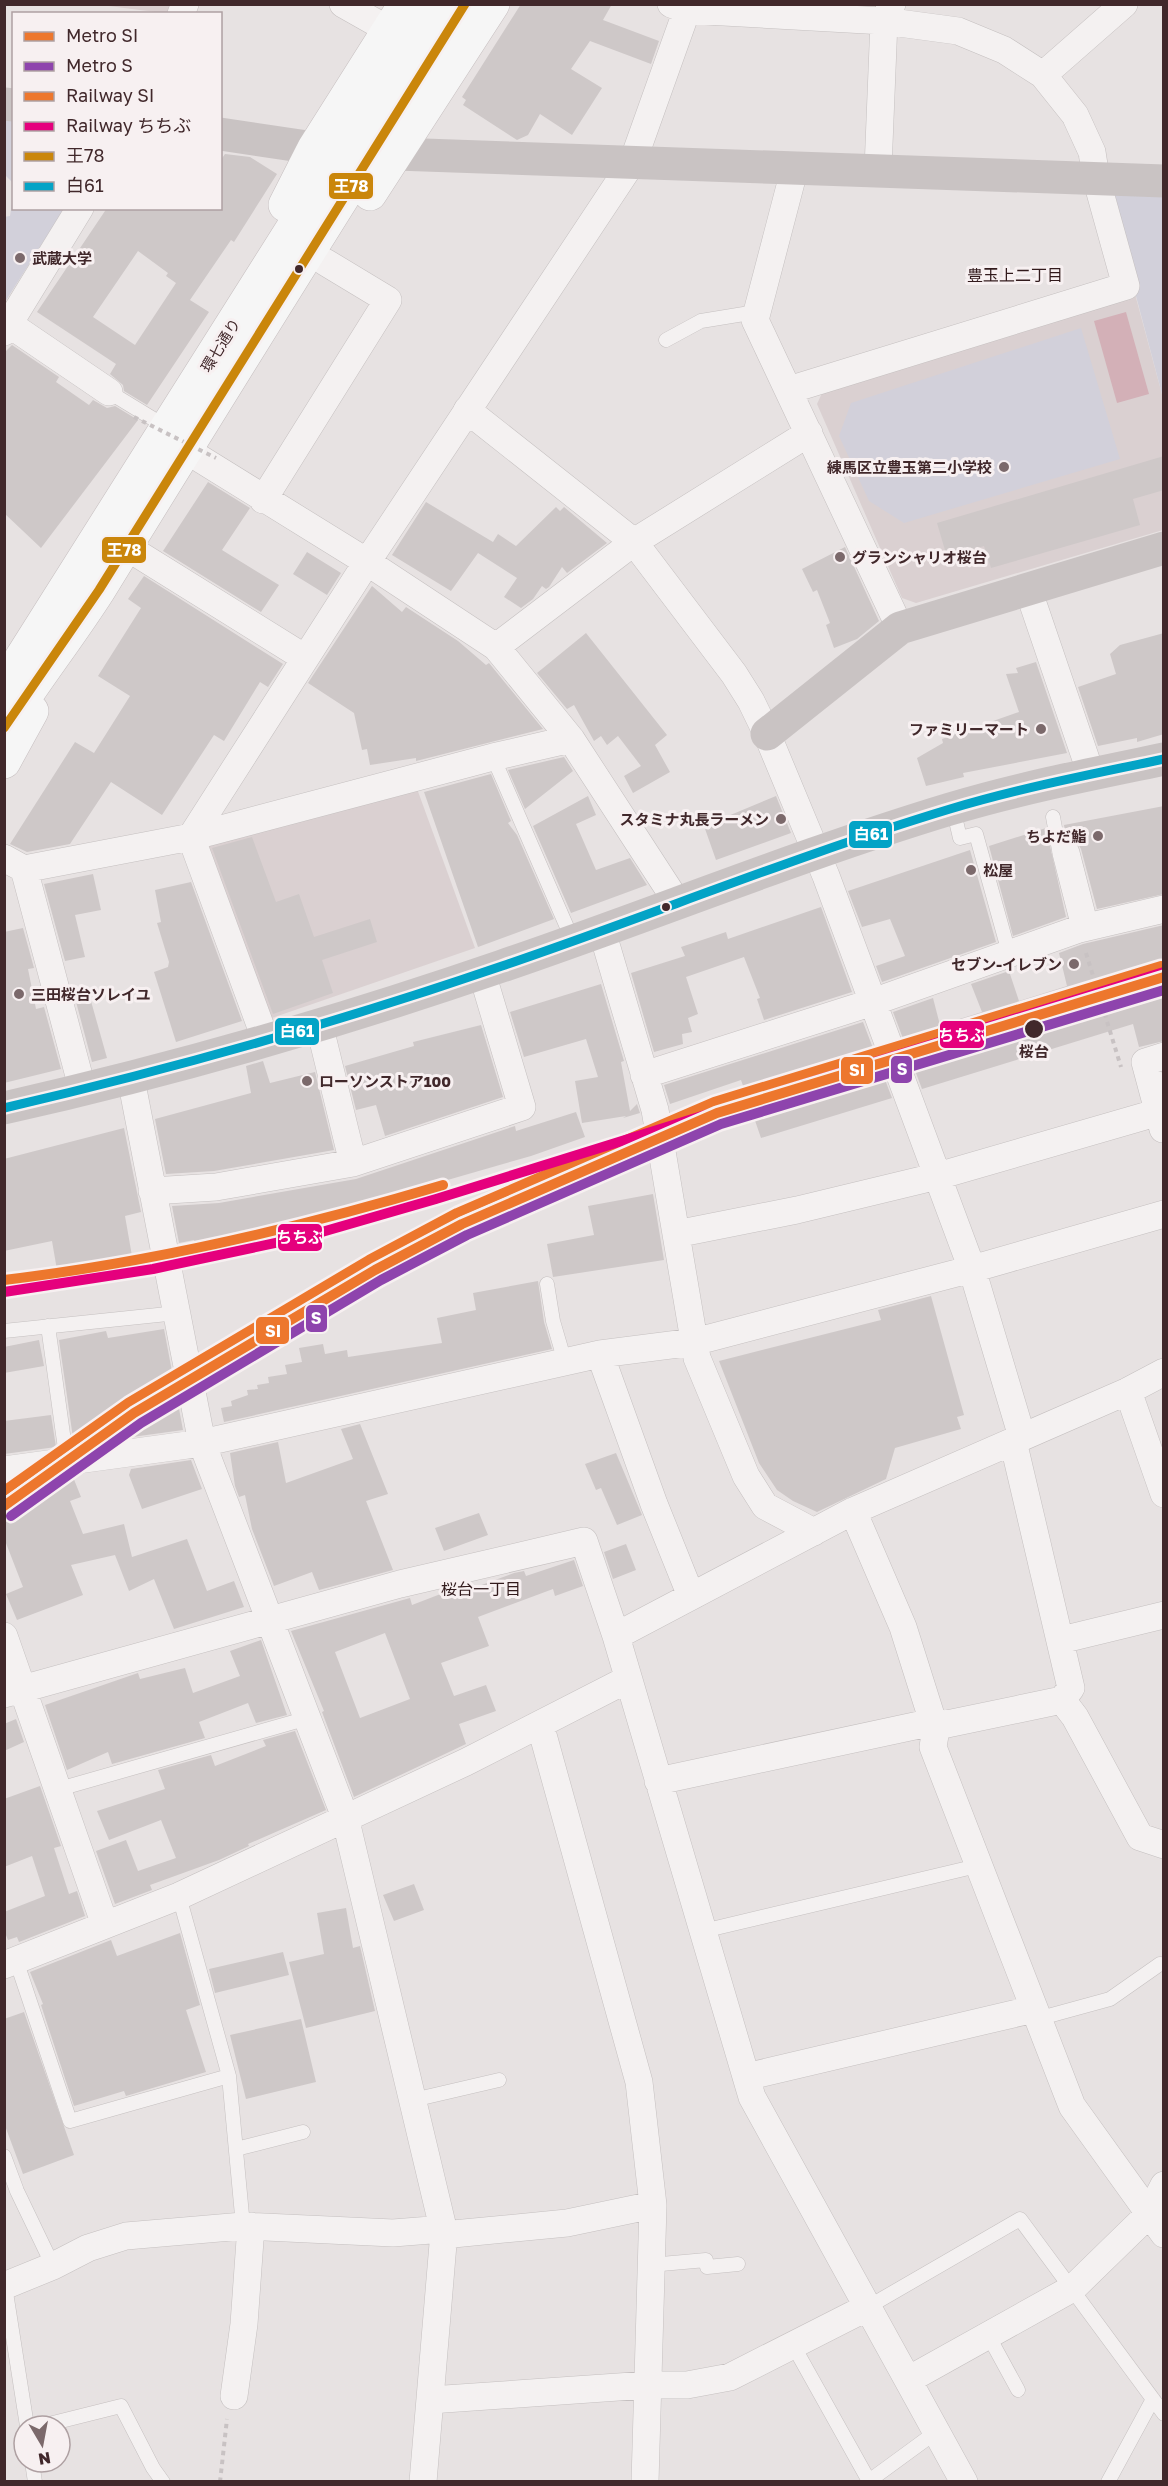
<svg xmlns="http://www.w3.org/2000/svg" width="1168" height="2486" font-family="'Golos Text','Noto Sans JP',sans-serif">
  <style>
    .built { fill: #dad0d1 }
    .green { fill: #d2d0da }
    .water { fill: #d3b0b7 }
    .building { fill: #cec8c8; fill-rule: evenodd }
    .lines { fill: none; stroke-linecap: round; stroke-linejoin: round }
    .lane-casing { stroke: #c5c0c0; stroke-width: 15 }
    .street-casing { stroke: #c5c0c0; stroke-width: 28 }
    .primary-casing { stroke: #c5bebf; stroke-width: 34 }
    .path { stroke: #c8c2c3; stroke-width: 4; stroke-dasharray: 4.5 4.5; stroke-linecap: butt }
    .lane { stroke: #f4f1f1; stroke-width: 14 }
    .street { stroke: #f4f1f1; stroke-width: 27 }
    .secondary { stroke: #c9c3c3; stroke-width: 33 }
    .primary { stroke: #f6f6f6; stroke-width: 33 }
    .path-bridge { stroke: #c8c2c3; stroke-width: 4; stroke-dasharray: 4.5 4.5; stroke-linecap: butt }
    .bus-1-casing { stroke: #f7f0f1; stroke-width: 14 }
    .bus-2-casing { stroke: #f7f0f1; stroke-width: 14 }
    .bus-1 { stroke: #ca860b; stroke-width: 9 }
    .bus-2 { stroke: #03a3c6; stroke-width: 9 }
    .rail-1-casing { stroke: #f7f0f1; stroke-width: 15 }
    .rail-2-casing { stroke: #f7f0f1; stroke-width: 15 }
    .rail-1 { stroke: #ed772d; stroke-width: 10 }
    .rail-2 { stroke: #e5007d; stroke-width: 10 }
    .metro-1-casing { stroke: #f7f0f1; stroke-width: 15 }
    .metro-2-casing { stroke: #f7f0f1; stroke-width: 15 }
    .metro-1 { stroke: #ed772d; stroke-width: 10 }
    .metro-2 { stroke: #8e44ad; stroke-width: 10 }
    .poi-dot { fill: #7b696b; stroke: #f7f0f1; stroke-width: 2 }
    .bus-dot { fill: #41282b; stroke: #f7f0f1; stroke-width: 2 }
    .labels { text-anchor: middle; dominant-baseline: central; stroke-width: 6; stroke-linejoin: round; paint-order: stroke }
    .poi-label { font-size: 15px; font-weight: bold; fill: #41282b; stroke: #f7f0f1; text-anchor: start }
    .street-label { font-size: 15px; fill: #41282b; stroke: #f7f0f1 }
    .stop-label { font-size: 15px; font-weight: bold; fill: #41282b; stroke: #f7f0f1 }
    .neighbourhood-label { font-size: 16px; fill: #321a1c; stroke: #f7f0f1 }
    .line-badge { stroke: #f7f0f1; stroke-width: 2 }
    .badge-label { font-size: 16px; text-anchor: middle; font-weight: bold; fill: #fff }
  </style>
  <rect width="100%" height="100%" fill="#e7e2e2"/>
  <path class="built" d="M101,5H175L171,14Z
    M1135,294L1163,398V530L916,603L902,598L817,404L822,393Z
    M416,786L475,948L266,1020L205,848L210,839Z"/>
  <path class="green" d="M4,115L13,116V183L5,175Z
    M1120,190L1163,193V398L1110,198Z
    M13,196L14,208L64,209L5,302L4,217L10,216Z
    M1081,328L1120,459L904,523L869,501L839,436L851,403Z"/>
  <path class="water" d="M1126,312L1149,394L1117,403L1094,321Z"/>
  <path class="building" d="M521,4H612L603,20L659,41L651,64L590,41L571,69L602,88L572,135L540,114L528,135L517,140L463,105L466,100L462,97Z
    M225,154L250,157L277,174L234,242L231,240L190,300L209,312L147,405L124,391L123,385L110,374L116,364L37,312L107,208H220V161ZM138,251L168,273L166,276L176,283L135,345L93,317Z
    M12,345L59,377L56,382L89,405L93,400L107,408L115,406L138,420L41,548L4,513V353Z
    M1164,456V490L1133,499L1140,525L991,568L984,546L947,557L937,523Z
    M208,482L250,508L222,550L279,585L261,612L163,551Z
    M426,502L493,542L498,534L516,546L556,507L560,511L564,507L607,543L567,573L562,567L549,587L546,589L542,586L533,599L521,608L504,597L517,578L478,553L451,591L392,555Z
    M845,547L879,621L857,639L834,648L826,625L830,623L817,590L813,592L802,569Z
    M307,552L341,573L327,595L293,574Z
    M144,576L283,664L268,687L260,682L224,741L214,735L162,815L111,782L70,844L27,852L10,844L75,742L94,753L130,696L98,676L141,608L128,599Z
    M372,586L402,612L406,607L458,641L486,665L489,663L543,729L416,761V758L370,765L367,749L362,750L354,713L308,683Z
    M586,633L667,735L655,745L670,772L633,793L624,776L641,766L618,736L607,745L601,736L594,741L574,705L567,709L537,673Z
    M1164,633V734L1137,742V738L1098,746L1078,687L1116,674L1110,654L1120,645Z
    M1036,662L1067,753L963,773L964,777L926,786L917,758L943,743L942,739L1019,712L1006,674L1018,673L1016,668Z
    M564,757L573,771L525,809L508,770Z
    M491,774L511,821L508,823L517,835L554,919L478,947L424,792Z
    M588,796L596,815L576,824L596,870L630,858L647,885L571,913L533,826Z
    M776,796L791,833L716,860L704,826Z
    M1164,806V894L1097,909L1081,849L1077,842L1066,838L1064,825Z
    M1046,828L1066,917L1013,936L989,846Z
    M252,837L276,902L299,894L314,937L370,919L377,942L322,960L333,993L273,1014L212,848Z
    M970,850L996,942L882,982L876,966L905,956L890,919L862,927L848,891Z
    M93,874L101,910L75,915L85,957L65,961L44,884Z
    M191,882L242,1021L176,1042L154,972L168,967L169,962L157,923L161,922L155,890Z
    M821,907L852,992L764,1020L757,999L760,998L744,957L686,977L698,1014L688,1018L692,1032L682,1034L683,1044L654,1052L631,973L685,956L681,947L726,932L728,939Z
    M1164,925V1041L1139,1047L1133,1024L922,1089L893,1012L933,998L940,1025L982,1012L971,984L1009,971L1019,1001L1067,986L1059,953L1083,944Z
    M23,928L34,968L28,969L36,1009L44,1007L61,1069L4,1083V932Z
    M601,984L624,1061L621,1062L630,1111L637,1104L640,1113L623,1118L626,1116L582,1123L575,1081L598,1077L586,1039L524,1057L510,1012Z
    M89,994L107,1058L92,1062L75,998Z
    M863,1022L892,1098L761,1138L741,1080L670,1104L664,1085Z
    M481,1025L503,1097L385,1136L376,1105L356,1110L345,1066L414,1046L413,1042Z
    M263,1061L270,1083L315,1072L334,1150L214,1171L166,1174L155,1119L251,1093L246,1066Z
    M576,1112L585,1137L531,1156L399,1194L400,1197L326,1215L298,1225L196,1247L194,1240L179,1243L172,1206L219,1203L356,1179L515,1126L516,1131Z
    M124,1128L141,1212L125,1216L132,1256L57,1270L52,1241L4,1251V1159Z
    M653,1194L664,1260L553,1277L547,1244L594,1235L588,1206Z
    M538,1281L544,1322L552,1349L224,1422L221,1408L232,1406L231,1401L248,1395L247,1390L258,1389L257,1385L269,1383L268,1377L287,1374L285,1365L302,1362L299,1348L323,1344L325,1354L347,1350L348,1357L442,1343L437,1318L476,1310L473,1293Z
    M931,1296L964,1415L957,1417L961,1429L895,1448L886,1479L817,1512L793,1501L777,1490L759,1463L719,1361L881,1320L878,1310Z
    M164,1329L183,1430L74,1445L59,1340L106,1331L108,1338Z
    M39,1340L44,1366L4,1373V1347Z
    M51,1415L56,1447L4,1454V1421Z
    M360,1424L388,1494L366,1501L393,1570L319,1590L312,1572L274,1586L252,1529L245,1495L239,1497L235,1486L230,1453L278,1442L286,1483L353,1459L341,1429Z
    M616,1453L642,1515L617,1525L601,1488L596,1490L585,1464Z
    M191,1460L202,1489L142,1509L129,1475L131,1469Z
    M73,1477L81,1497L70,1501L83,1534L124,1524L132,1557L187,1539L207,1591L234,1581L244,1607L174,1629L154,1579L129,1591L115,1555L71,1565L83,1595L17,1620L6,1594L23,1587L4,1538V1485Z
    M479,1513L488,1535L444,1551L435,1528Z
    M626,1544L636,1570L613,1579L604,1552Z
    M574,1560L583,1586L555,1596L553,1589L478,1617L489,1646L441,1663L454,1696L486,1685L496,1711L459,1724L466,1744L354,1797L322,1712L324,1711L291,1631L410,1598L412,1605L464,1585L468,1590L514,1573L524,1571L526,1576ZM385,1633L410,1699L360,1718L335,1652Z
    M261,1640L287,1715L256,1723L248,1703L199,1722L205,1738L112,1764L108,1752L67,1770L45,1705L138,1673L140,1679L185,1668L193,1693L240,1676L230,1651Z
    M16,1719L24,1742L4,1751V1724Z
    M295,1731L326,1810L248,1844L249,1846L219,1860L150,1885L152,1890L115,1904L96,1851L126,1840L138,1871L176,1858L161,1820L109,1840L97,1811L165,1789L158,1770L211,1755L215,1766L266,1746L263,1740Z
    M40,1786L61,1846L54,1848L69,1894L77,1891L85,1916L19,1942L17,1937L8,1940L4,1930V1912L45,1896L32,1856L4,1867V1799Z
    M414,1884L424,1910L394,1921L383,1895Z
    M346,1908L353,1948L360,1946L375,2011L306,2028L289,1962L324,1954L317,1913Z
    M180,1933L200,2005L186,2010L206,2072L126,2096L124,2091L74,2106L41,2005L43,2004L30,1972L111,1940L117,1956Z
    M283,1952L289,1975L215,1993L209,1969Z
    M24,2012L74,2155L23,2174L4,2123V2019Z
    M301,2019L316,2082L246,2099L230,2035Z"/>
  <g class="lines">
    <defs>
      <path id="lane" d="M666,340L701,321L756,312
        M109,392L168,428
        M493,757L573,941
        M953,808L960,838L976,834L1009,953
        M1053,817L1059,850L1066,853
        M547,1284L553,1321L565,1362
        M48,1326L67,1463
        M4,1331L177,1313
        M59,1789L308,1718
        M179,1896L229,2076L243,2226
        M703,1931L977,1866
        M16,1960L70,2121L229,2076
        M1037,2019L1110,1999L1160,1964
        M413,2100L499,2080
        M236,2149L303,2132
        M4,2156L17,2191L53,2266
        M650,2265L706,2260L707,2267L738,2264
        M5,2286L27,2426
        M868,2307L1020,2219L1164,2414
        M988,2335L1018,2390
        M793,2345L869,2481L936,2432
        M41,2426L121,2406L153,2468L163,2482
        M32,2462L35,2482
        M1108,2482L1153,2399"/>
      <path id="street" d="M343,4L389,30
        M671,4L687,10L884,21L958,31L1004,50L1043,75L1075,115L1092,152L1096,178L1126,286L789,390
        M181,14L185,4
        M1043,75L1124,4
        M795,167L755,320L900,628
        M878,169L884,21L892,4
        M9,324L109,392
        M4,332L80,208
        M467,410L634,542L734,674L751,701L767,734L826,876L972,1269L1022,1437
        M186,450L367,562L496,647L571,739L677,902
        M263,500L388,300L325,262
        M125,546L305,658
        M1028,589L1091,774
        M496,647L634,542L809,433
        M1066,853L1085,927
        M4,858L24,869L191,837L493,757L571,739
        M24,869L83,1091
        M602,931L655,1110L697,1358L746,1476L765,1506L814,1532
        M319,1024L353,1163
        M266,1041L191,837L367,562L633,161L689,4
        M644,1075L873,1002L1079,929L1164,909
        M131,1079L202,1443L345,1817L444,2232L423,2482
        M1163,1129L1145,1062L1164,1056
        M152,1191L216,1187L353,1163L522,1107L482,973
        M676,1234L797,1210L938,1176L1159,1112
        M600,1354L654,1504L691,1596
        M1128,1391L1164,1494
        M4,1470L202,1443L600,1354L694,1342L972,1269L1164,1214
        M853,1511L903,1627L933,1722L935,1735L933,1747L1072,2106L1164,2234
        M4,1636L105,1925
        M616,1636L853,1511L1128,1391L1164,1372
        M1061,1640L1164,1615
        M4,1694L400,1584L584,1541L616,1636L752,2097L964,2482
        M1062,1700L1075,1717L1140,1837L1164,1845
        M540,1724L639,2082L653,2205L645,2482
        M658,1781L933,1722L947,1724L1062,1700L1071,1688L1013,1441
        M4,1965L179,1896L466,1762L628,1679
        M746,2077L1034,2009
        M4,2286L53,2266L88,2248L126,2236L243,2226L393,2233L431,2230L453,2234L567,2223L653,2205
        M908,2380L1073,2288L1149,2214L1164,2185
        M234,2396L244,2324L251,2226
        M430,2400L647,2385H687L730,2377L868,2307"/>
      <path id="primary" d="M370,194L493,4
        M285,205L314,148L405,4
        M4,685L434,4
        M4,729C34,681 69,637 99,590C220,394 341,198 465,4
        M4,762L32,711"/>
    </defs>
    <use href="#lane" class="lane-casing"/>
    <use href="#street" class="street-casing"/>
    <use href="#primary" class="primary-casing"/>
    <path class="path" d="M1086,953L1121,1067
      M1077,1022L1104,1014
      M220,2482L227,2419"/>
    <use href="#lane" class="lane"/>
    <use href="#street" class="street"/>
    <path class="secondary" d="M4,104L14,105
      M220,134L314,148
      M396,154L1164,181
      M767,734L900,628L1164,548
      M4,1108C173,1070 339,1022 502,966C652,915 798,855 950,809C1020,788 1092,774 1164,759"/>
    <use href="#primary" class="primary"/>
    <path class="path-bridge" d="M134,417L216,458"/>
    <defs>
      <path id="bus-1" d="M4,728L99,590L465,4"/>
      <path id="bus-2" d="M4,1108C173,1069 339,1022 502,966C652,915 798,855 950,809C1020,788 1092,774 1164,759"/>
    </defs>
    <use href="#bus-1" class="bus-1-casing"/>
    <use href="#bus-2" class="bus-2-casing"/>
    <use href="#bus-1" class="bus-1"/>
    <use href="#bus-2" class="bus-2"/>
    <defs>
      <path id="rail-1" d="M4,1280C154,1262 299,1228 443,1185
        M4,1491L128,1403L369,1260L457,1213L714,1102L1161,966"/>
      <path id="rail-2" d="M4,1292L153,1269L308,1236L436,1199L1164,972"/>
    </defs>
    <use href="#rail-1" class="rail-1-casing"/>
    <use href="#rail-2" class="rail-2-casing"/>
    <use href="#rail-1" class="rail-1"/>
    <use href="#rail-2" class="rail-2"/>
    <defs>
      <path id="metro-1" d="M4,1506L134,1413L375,1270L462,1224L717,1113L1164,977"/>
      <path id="metro-2" d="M11,1516L141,1423L381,1280L467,1235L721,1124L1164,990"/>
    </defs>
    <use href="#metro-1" class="metro-1-casing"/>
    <use href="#metro-2" class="metro-2-casing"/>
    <use href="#metro-1" class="metro-1"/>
    <use href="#metro-2" class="metro-2"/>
  </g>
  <g class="poi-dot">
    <circle cx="20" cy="258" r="6"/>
    <circle cx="1004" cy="467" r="6"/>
    <circle cx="840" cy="557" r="6"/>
    <circle cx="1041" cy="729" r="6"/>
    <circle cx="781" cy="819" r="6"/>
    <circle cx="1098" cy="836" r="6"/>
    <circle cx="971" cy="870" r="6"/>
    <circle cx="1074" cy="964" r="6"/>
    <circle cx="19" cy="994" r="6"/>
    <circle cx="307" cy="1081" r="6"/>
  </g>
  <g class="bus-dot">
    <circle cx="299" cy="269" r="5"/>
    <circle cx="666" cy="907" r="5"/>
    <circle cx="1034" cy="1029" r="10"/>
  </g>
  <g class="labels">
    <g class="poi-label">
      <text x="32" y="258">武蔵大学</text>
      <text x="992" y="467" text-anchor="end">練馬区立豊玉第二小学校</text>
      <text x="852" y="557">グランシャリオ桜台</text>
      <text x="1029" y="729" text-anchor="end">ファミリーマート</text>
      <text x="769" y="819" text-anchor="end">スタミナ丸長ラーメン</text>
      <text x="1086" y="836" text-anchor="end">ちよだ鮨</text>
      <text x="983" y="870">松屋</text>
      <text x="1062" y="964" text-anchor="end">セブン-イレブン</text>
      <text x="31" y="994">三田桜台ソレイユ</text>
      <text x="319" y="1081">ローソンストア100</text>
    </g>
    <g class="street-label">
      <text transform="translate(220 345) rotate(-58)">環七通り</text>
    </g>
    <g class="stop-label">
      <text x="1034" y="1051">桜台</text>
    </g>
    <g class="neighbourhood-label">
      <text x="1015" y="275">豊玉上二丁目</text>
      <text x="481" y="1589">桜台一丁目</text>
    </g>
  </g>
  <g class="line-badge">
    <rect x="328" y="172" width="46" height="28" rx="6" fill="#ca860b"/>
    <rect x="101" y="536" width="46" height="28" rx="6" fill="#ca860b"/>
    <rect x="848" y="820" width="45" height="29" rx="6" fill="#03a3c6"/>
    <rect x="274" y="1017" width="46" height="29" rx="6" fill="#03a3c6"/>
    <rect x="939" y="1020" width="46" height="29" rx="6" fill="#e5007d"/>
    <rect x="890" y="1055" width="23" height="29" rx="6" fill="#8e44ad"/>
    <rect x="840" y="1056" width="34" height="29" rx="6" fill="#ed772d"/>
    <rect x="277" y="1223" width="46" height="29" rx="6" fill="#e5007d"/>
    <rect x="305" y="1304" width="23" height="29" rx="6" fill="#8e44ad"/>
    <rect x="255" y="1316" width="35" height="29" rx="6" fill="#ed772d"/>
  </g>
  <g class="badge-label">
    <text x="351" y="192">王78</text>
    <text x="124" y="556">王78</text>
    <text x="871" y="840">白61</text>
    <text x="297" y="1037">白61</text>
    <text x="962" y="1041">ちちぶ</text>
    <text x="902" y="1075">S</text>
    <text x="857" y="1076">SI</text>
    <text x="300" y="1243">ちちぶ</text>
    <text x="316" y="1324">S</text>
    <text x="273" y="1337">SI</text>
  </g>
  <rect width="1168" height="2486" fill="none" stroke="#41282b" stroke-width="12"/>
  <rect x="12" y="12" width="210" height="198" fill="#f7f0f1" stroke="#aea0a2" stroke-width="1.5"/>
  <rect x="24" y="32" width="30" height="9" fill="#ed772d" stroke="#aea0a2" stroke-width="1.5"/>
  <text x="66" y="42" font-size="18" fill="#41282b">Metro SI</text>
  <rect x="24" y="62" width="30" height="9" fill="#8e44ad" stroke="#aea0a2" stroke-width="1.5"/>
  <text x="66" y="72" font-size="18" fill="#41282b">Metro S</text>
  <rect x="24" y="92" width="30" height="9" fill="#ed772d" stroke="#aea0a2" stroke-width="1.5"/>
  <text x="66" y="102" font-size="18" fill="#41282b">Railway SI</text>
  <rect x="24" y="122" width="30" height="9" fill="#e5007d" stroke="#aea0a2" stroke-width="1.5"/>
  <text x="66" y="132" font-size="18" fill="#41282b">Railway ちちぶ</text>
  <rect x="24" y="152" width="30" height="9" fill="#ca860b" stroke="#aea0a2" stroke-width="1.5"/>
  <text x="66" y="162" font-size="18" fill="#41282b">王78</text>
  <rect x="24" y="182" width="30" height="9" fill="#03a3c6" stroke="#aea0a2" stroke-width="1.5"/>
  <text x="66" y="192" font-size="18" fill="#41282b">白61</text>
  <g transform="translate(42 2444) rotate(170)"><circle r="28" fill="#f7f0f1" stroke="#aea0a2" stroke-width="1.5"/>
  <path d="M0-4.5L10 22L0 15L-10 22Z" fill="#7b696b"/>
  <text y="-9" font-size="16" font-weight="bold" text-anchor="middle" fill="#41282b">N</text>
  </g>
</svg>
